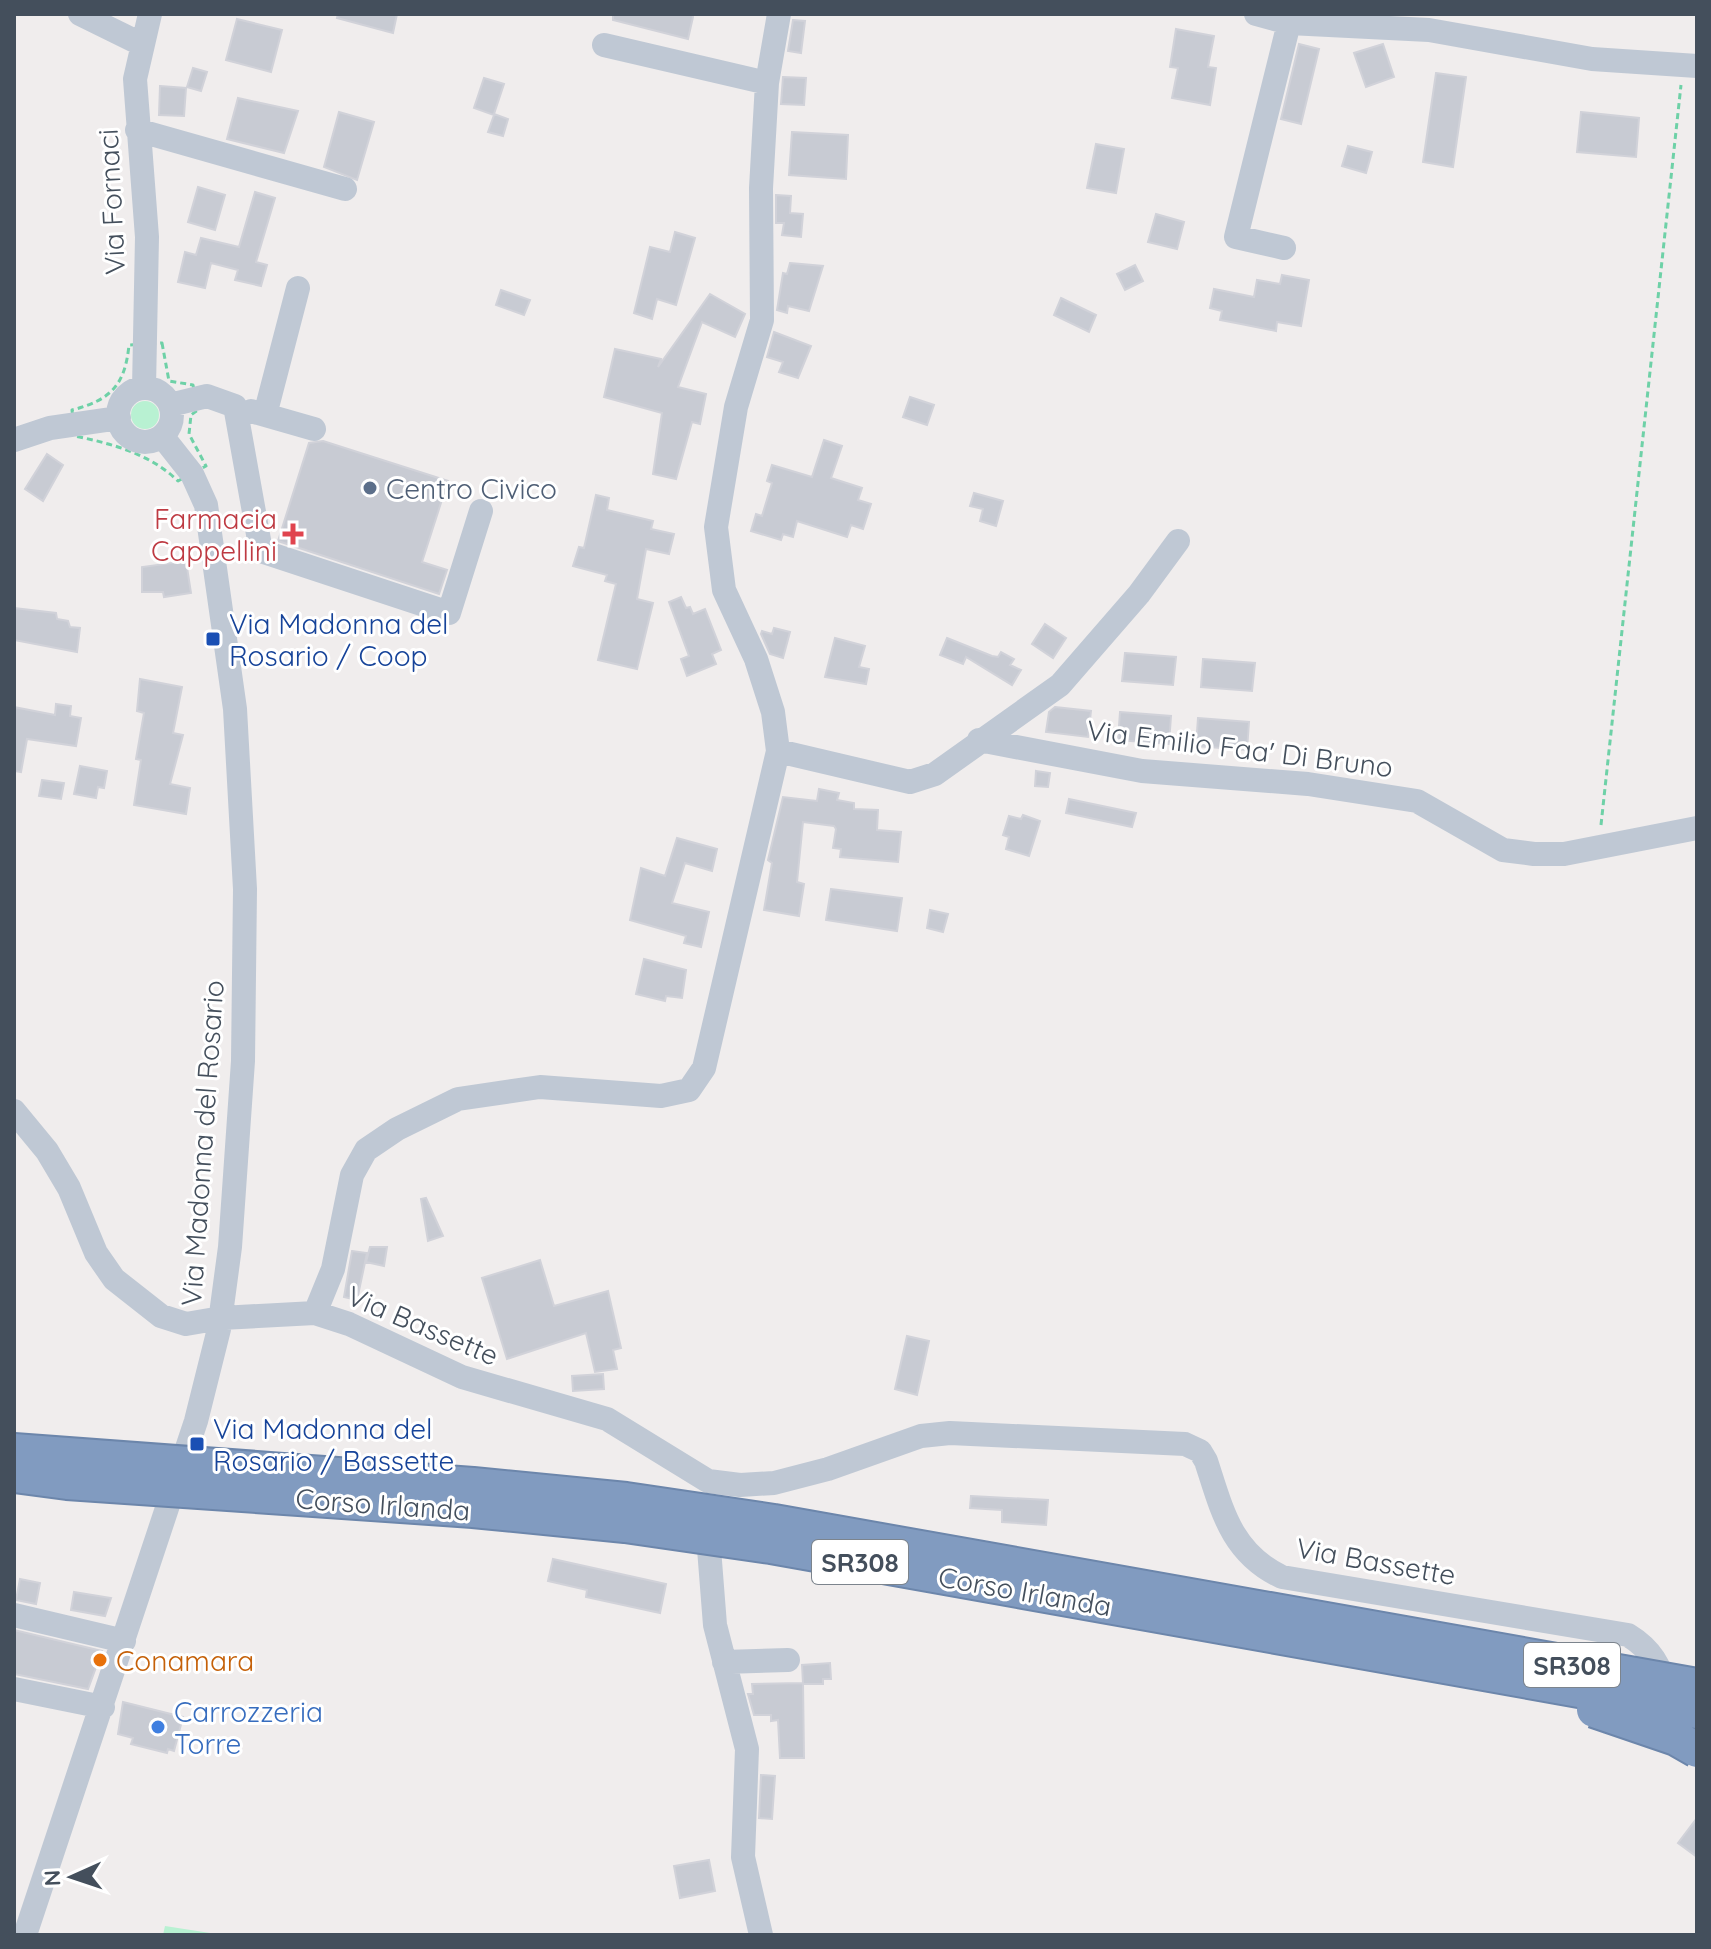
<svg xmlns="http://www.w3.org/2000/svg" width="1711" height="1949" font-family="Quicksand,sans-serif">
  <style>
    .green { fill: #b8f1d2 }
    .building { fill: #c8cbd3; stroke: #d1d2d9; stroke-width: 2 }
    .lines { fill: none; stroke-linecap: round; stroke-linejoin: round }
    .path { stroke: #6ed1a7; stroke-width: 3; stroke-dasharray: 6 4; stroke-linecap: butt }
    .minor { stroke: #bfc8d4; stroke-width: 24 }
    .highway-bridge-casing { stroke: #6c86ab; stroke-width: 38; stroke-linecap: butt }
    .highway-bridge { stroke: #819bc0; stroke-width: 34 }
    .service-dot { fill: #5c6f8a; stroke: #fff; stroke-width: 3 }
    .health-dot { fill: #e0444e; stroke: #fff; stroke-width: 3 }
    .transit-dot { fill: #1a4fb4; stroke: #fff; stroke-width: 3 }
    .food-dot { fill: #e8710a; stroke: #fff; stroke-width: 3 }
    .shop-dot { fill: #3f7fe0; stroke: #fff; stroke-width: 3 }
    .labels { text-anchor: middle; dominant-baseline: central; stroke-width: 6; stroke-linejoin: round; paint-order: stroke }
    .shield { fill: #fff; stroke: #7c848d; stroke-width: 2 }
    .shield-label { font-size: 26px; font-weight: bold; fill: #444f5c }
    .street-label { font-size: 28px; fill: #444f5c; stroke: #fff }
    .service-label { font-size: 28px; fill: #4e5e75; stroke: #fff; text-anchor: start }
    .health-label { font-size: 28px; fill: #be3a42; stroke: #fff; text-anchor: end }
    .transit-label { font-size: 28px; fill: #164399; stroke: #fff; text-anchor: start }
    .food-label { font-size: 28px; fill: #c56008; stroke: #fff; text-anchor: start }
    .shop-label { font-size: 28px; fill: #366cbe; stroke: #fff; text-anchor: start }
  </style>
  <rect width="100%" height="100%" fill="#f0eded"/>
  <path class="green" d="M131 415a14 14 0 1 1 28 0a14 14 0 1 1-28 0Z
    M165,1926L223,1935H163Z"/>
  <path class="building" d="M338,14H397L393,33L337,18Z
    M613,14H692L693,17L688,39L613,20Z
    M237,19L282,30L271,72L226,60Z
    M793,20L805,21L801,53L788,51Z
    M1176,29L1214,36L1208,67L1216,68L1210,105L1172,98L1178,68L1170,67Z
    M1299,44L1319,49L1301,124L1281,119Z
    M1383,44L1394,77L1366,87L1354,53Z
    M193,68L207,72L201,91L187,87Z
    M1436,73L1466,77L1453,167L1423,162Z
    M783,77L806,78L804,105L781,104Z
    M484,78L504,84L494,114L508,119L503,136L488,132L494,115L474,108Z
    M160,86L186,88L184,116L159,115Z
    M238,98L298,111L284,153L227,139Z
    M339,112L374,122L357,180L324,167Z
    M1581,112L1639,118L1636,157L1577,152Z
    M792,132L848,135L846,179L789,175Z
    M1096,144L1124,149L1116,193L1087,188Z
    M1348,146L1372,152L1366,173L1342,166Z
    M198,187L225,195L215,230L188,222Z
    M255,192L275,198L256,262L267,265L261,286L235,280L238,270L211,263L205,288L178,282L185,252L196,255L201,238L239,247Z
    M776,195L791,196L790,213L803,214L801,237L782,235L784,223H776Z
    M1156,214L1184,222L1177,249L1148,242Z
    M675,232L695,238L676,305L657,299L652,319L634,313L650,247L670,252Z
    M790,263L823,266L809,311L788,306L787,313L777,310L783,273L787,274Z
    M1135,265L1143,281L1125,290L1117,274Z
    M1282,275L1309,280L1301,326L1277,322L1276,331L1241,324L1220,320L1222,311L1210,308L1214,289L1254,297L1257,280L1280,284Z
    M501,290L530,300L524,315L496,305Z
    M710,294L745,314L735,337L702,322L678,387L706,394L700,424L692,422L676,479L653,474L662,413L604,397L615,349L661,359L658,367Z
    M1061,298L1096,315L1089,332L1054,315Z
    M774,332L811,346L798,378L779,372L783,362L767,357Z
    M910,397L934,405L927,425L903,417Z
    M824,440L842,446L831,478L862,488L858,500L871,504L863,529L851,525L847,537L797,521L793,537L783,534L781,540L751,531L756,514L762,516L772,483L767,481L772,465L812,477Z
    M323,441L448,481L422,562L447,570L439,594L278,541L309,443Z
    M47,454L63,465L43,501L25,489Z
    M974,493L1003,501L996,526L980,521L983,509L970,506Z
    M596,495L609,498L607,510L653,521L651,529L674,534L669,554L646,549L637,599L653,603L637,669L598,660L616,584L605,581L607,575L573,566L579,547L584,548Z
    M186,561L191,593L164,597L163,592H142V567Z
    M681,597L686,608L690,607L693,614L705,609L721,650L712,654L716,664L687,676L681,659L689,656L669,602Z
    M14,608L56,613L57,619L68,621L70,627L80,628L77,652L14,640Z
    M1045,624L1066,638L1053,658L1032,644Z
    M774,628L790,632L783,658L770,654L761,634L762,631L772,634Z
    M835,638L865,646L859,667L869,669L866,684L825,677Z
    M947,638L992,656L998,657L1001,652L1014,659L1010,665L1021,670L1012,685L966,657L963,664L940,655Z
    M1125,653L1176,657L1173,685L1122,681Z
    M1203,659L1255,663L1252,691L1201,687Z
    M140,679L182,687L173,733L183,735L170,784L190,788L186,814L134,805L141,760L136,759L144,713L137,711Z
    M56,704L71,706L70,716L81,718L76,746L27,739L21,772L14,771V707L55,715Z
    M1055,707L1091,711L1088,737L1046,732L1049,712Z
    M1120,712L1171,716L1169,744L1118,740Z
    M1198,718L1249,722L1247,750L1196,746Z
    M80,766L107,771L104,788L98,787L96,798L74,794Z
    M1036,771L1050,773L1048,787L1035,786Z
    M42,780L64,783L61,799L39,796Z
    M819,789L839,793L837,800L854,803V809L878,810L877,830L901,832L898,862L840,857L841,849L833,848L836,829L834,826L803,822L797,882L804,884L799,916L764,910L772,863L768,860L783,797L817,801Z
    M1069,799L1136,813L1132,827L1066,813Z
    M1023,815L1040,821L1029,856L1006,849L1009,837L1003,835L1009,816L1021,819Z
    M677,838L717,849L712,871L685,863L672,903L709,912L701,947L684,943L686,936L630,920L641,868L665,876Z
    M831,889L902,898L897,931L826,920Z
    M930,910L948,914L943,932L927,928Z
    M644,959L686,970L682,998L666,996L665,1001L636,994Z
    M426,1198L443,1236L428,1241L421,1199Z
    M370,1247H387L384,1266L366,1262Z
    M352,1251L367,1253L357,1300L344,1297Z
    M540,1260L554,1306L608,1291L621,1348L613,1350L617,1369L595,1372L586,1333L507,1359L482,1278Z
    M907,1336L929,1341L917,1395L895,1389Z
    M603,1374L604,1389L573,1391L572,1376Z
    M971,1496L1048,1500L1046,1525L1002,1522V1510L970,1508Z
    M553,1559L666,1584L660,1613L586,1597L587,1590L548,1581Z
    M20,1579L40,1583L36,1604L16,1600Z
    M74,1592L111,1598L105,1616L71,1610Z
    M14,1630L102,1651L88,1689L14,1674Z
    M830,1663L831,1679H823V1684H803L804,1758H780L778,1720L771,1721V1715H754L748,1694H753L752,1684L803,1683L802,1665Z
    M123,1702L183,1717L174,1751L168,1749L167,1753L131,1744L133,1738L118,1734Z
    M761,1775L775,1776L772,1819L759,1818Z
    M1697,1818V1857L1678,1843Z
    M709,1860L715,1891L680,1898L674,1866Z"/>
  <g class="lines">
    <path class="path" d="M162,343L169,381L193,385L198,410L191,415L189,434L206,466L178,481C150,454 113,444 75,436L72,410C111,400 125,385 129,345Z
      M1601,825L1681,85"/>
    <path class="minor" d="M80,14L141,44
      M1256,14L1289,23L1429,30L1592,59L1697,66
      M604,45L767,83
      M137,130L345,189
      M1284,248L1236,237L1289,23
      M144,388L147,237L135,79L150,14
      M118 415a27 27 0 1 1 54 0a27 27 0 1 1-54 0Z
      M170,405L207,396L235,406L261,551L449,613L481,511
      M251,411L314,429
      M265,415L298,288
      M14,440L50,428L119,418
      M979,740L1142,771L1308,784L1417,801L1503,850L1534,854H1564L1697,828
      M778,751L910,782L935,774L1060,685L1139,594L1178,541
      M14,1111L47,1151L69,1188L96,1253L114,1279L161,1316L186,1324L221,1318L315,1313L349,1324L462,1377L607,1419L708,1481L740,1485L774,1483L828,1469L921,1436L950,1433L1185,1444L1200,1451L1206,1461C1222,1510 1231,1553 1282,1577L1628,1635C1651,1649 1661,1666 1667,1693
      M315,1313L333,1269L352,1175L366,1150L397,1129L458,1099L540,1087L661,1096L689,1090L704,1068L778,751L773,712L756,659L724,590L716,527L736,407L762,320L761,188L767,83L779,14
      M707,1523L715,1625L747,1749L743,1857L761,1935
      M14,1615L124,1641
      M724,1662L788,1660
      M14,1689L103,1707
      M25,1935L196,1421L219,1329L230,1247L243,1061L245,889L235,709L206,505L192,474L162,436"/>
    <defs>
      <path id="highway-bridge" d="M14,1451L473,1485L626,1500L774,1522L1697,1686
        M14,1475L67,1482L473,1510L625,1525L771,1546L1697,1711
        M1594,1710L1676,1738L1697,1750"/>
    </defs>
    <use href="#highway-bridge" class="highway-bridge-casing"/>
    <use href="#highway-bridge" class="highway-bridge"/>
  </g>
  <circle class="service-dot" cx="370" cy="488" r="8"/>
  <path class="health-dot" d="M289 522h8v8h8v8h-8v8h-8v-8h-8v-8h8z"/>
  <g class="transit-dot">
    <rect x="205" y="631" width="16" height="16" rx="4"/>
    <rect x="189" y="1436" width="16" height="16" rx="4"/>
  </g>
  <circle class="food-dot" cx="100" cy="1660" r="8"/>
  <circle class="shop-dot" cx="158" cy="1727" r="8"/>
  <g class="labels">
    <g class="shield">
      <rect x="812" y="1540" width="96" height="44" rx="6"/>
      <rect x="1524" y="1643" width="96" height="44" rx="6"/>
    </g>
    <g class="shield-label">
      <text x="860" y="1562">SR308</text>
      <text x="1572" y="1665">SR308</text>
    </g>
    <g class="street-label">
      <text transform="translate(111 202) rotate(-93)">Via Fornaci</text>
      <text transform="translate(1240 748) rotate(7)">Via Emilio Faa' Di Bruno</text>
      <text transform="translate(202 1143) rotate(-86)">Via Madonna del Rosario</text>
      <text transform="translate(423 1325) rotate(23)">Via Bassette</text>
      <text transform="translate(383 1504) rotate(4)">Corso Irlanda</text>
      <text transform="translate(1376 1561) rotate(10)">Via Bassette</text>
      <text transform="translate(1025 1591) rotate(10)">Corso Irlanda</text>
    </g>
    <g class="service-label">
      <text x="386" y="488">Centro Civico</text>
    </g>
    <g class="health-label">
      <text x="277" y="518">Farmacia<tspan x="277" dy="32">Cappellini</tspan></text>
    </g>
    <g class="transit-label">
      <text x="229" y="623">Via Madonna del<tspan x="229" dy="32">Rosario / Coop</tspan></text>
      <text x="213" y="1428">Via Madonna del<tspan x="213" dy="32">Rosario / Bassette</tspan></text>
    </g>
    <g class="food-label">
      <text x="116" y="1660">Conamara</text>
    </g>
    <g class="shop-label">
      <text x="174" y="1711">Carrozzeria<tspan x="174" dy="32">Torre</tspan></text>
    </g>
  </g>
  <rect width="1711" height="1949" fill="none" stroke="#444f5c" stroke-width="32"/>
  <g transform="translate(72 1877) rotate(267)" stroke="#ffffff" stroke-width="6" paint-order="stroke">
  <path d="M0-6L14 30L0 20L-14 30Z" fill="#444f5c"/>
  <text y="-12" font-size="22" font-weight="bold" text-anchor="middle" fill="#444f5c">N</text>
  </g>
</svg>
